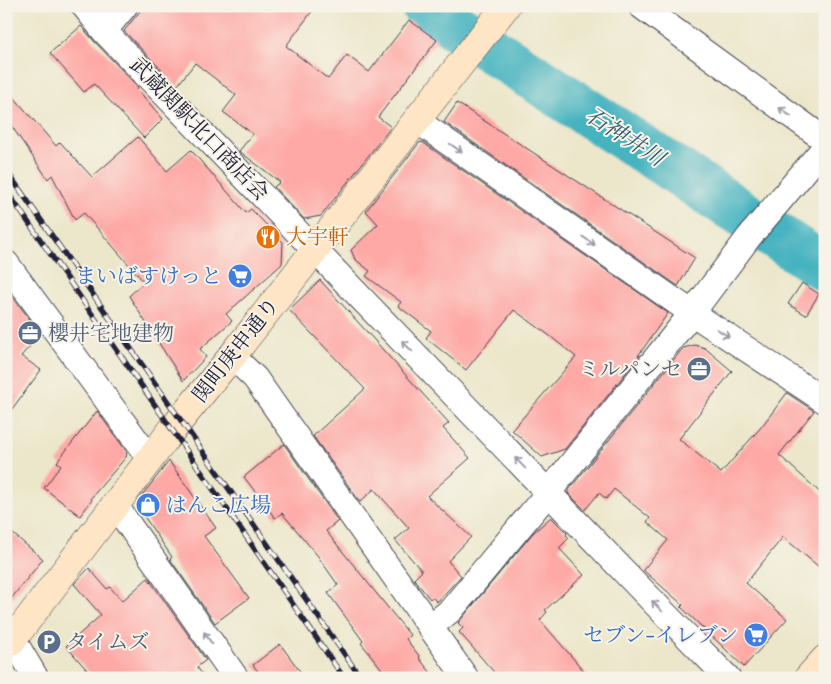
<svg xmlns="http://www.w3.org/2000/svg" width="831" height="684" font-family="Cardo,'Noto Serif JP',serif">
  <style>
    .lines { fill: none; stroke-linecap: round; stroke-linejoin: round }
    .river { stroke: #45b3c0; stroke-width: 48 }
    .building { fill: #fea9a6 }
    .street-casing { stroke: #404051; stroke-width: 27 }
    .secondary-casing { stroke: #404051; stroke-width: 29 }
    .street { stroke: #fff; stroke-width: 25 }
    .secondary { stroke: #fde5c5; stroke-width: 28 }
    .rail-casing { stroke: #22223b; stroke-width: 5.5 }
    .rail { stroke: #f7f3e8; stroke-width: 4; stroke-dasharray: 11; stroke-linecap: butt }
    .oneway { stroke: #9c9ca7 }
    .labels { text-anchor: middle; dominant-baseline: central; stroke-width: 4; stroke-linejoin: round; paint-order: stroke }
    .street-label { font-size: 21px; fill: #22223b; stroke: #f7f3e8 }
    .food-label { font-size: 21px; fill: #c56008; stroke: #f7f3e8; text-anchor: start }
    .shop-label { font-size: 21px; fill: #366cbe; stroke: #f7f3e8; text-anchor: end }
    .service-label { font-size: 21px; fill: #4e5e75; stroke: #f7f3e8; text-anchor: start }
    .water-label { font-size: 22px; font-style: italic; fill: #305c70; stroke: #f7f3e8 }
  </style>
  <rect width="100%" height="100%" fill="#f7f3e8"/>
  <filter id="ink" filterUnits="userSpaceOnUse"><feTurbulence type="fractalNoise" baseFrequency=".02" numOctaves="2"/><feDisplacementMap in="SourceGraphic" scale="10" xChannelSelector="R" yChannelSelector="G"/><feConvolveMatrix kernelMatrix="1 2 1 2 8 2 1 2 1" color-interpolation-filters="sRGB"/></filter>
  <filter id="wash" filterUnits="userSpaceOnUse"><feTurbulence type="fractalNoise" baseFrequency=".0096" numOctaves="4" result="noise"/><feDisplacementMap in="SourceGraphic" scale="20" xChannelSelector="R" yChannelSelector="G"/><feGaussianBlur stdDeviation="1.12" result="paint"/><feColorMatrix in="noise" values="0 0 0 0 0 0 0 0 0 0 0 0 0 0 0 0 0 1.4 0 .05"/><feComposite in="paint" operator="in"/></filter>
  <g filter="url(#wash)">
    <rect width="100%" height="100%" fill="#ece7cb"/>
    <g class="lines">
      <path class="river" d="M425,6L825,268"/>
    </g>
    <g id="blocks">
      <path class="building" d="M144,6H316L286,46L328,79L347,55L369,72L409,20L437,40L378,117L391,127L321,216L304,219L274,187L280,182L239,151L253,134L223,112L236,95L195,63L177,86L124,31Z
        M81,26L94,41L138,87L137,89L163,119L144,138L94,84L84,92L50,53Z
        M6,88L56,146L60,142L92,177L138,137L167,171L191,150L246,213L251,209L283,242L282,264L226,314L232,321L200,349L206,357L183,381L129,296L144,282L84,213L75,220L52,175L48,179L6,118Z
        M457,103L695,258L678,286L444,122Z
        M422,142L668,313L638,356L640,355L565,449L542,457L512,430L576,357L550,336L514,310L466,370L426,338L431,331L398,306L401,302L366,276L370,271L355,259L351,250L378,224L366,211L419,143Z
        M320,280L449,423L443,428L470,458L427,496L471,537L448,561L461,576L437,602L432,597L430,599L414,579L422,571L395,540L409,528L374,489L360,502L313,436L365,389L289,310Z
        M802,283L819,294L806,315L788,304Z
        M6,288L41,334L21,356L41,370L6,417Z
        M695,345L705,348L732,371L679,439L721,473L762,426L787,393L814,411L779,455L825,497V572L783,537L746,583L787,619L744,667L681,607L683,605L643,570L668,540L647,522L650,518L614,489L606,499L599,493L585,510L568,493V491L683,348Z
        M97,411L127,452L126,457L91,498L92,500L80,516L44,488L61,465L57,462Z
        M284,444L338,521L326,531L410,635L406,639L420,657L419,658L435,678H389L361,643L363,641L328,593L338,585L317,555L282,513L275,518L244,477Z
        M169,461L216,528L204,536L249,598L215,623L170,559L172,557L141,512L140,498Z
        M551,517L567,533L566,535L569,538L559,548L584,575L545,610L547,612L540,620L590,678H499L459,632L463,628L458,623L533,533Z
        M6,528L43,559L6,605Z
        M89,568L107,589L110,587L122,601L148,578L206,660L197,667L205,678H94L66,646L101,615L74,584Z
        M280,644L305,678H263L253,665Z"/>
    </g>
  </g>
  <g filter="url(#ink)">
    <use href="#blocks" fill-opacity="0" stroke="#404051" stroke-width="1"/>
    <g class="lines">
      <defs>
        <path id="street" d="M84,6L104,31L666,615L728,678
          M641,6L825,140
          M104,31L125,6
          M416,120L692,313L825,401
          M6,263L150,459
          M232,356L255,378L466,678
          M115,505L236,678
          M431,626L451,610L548,493L692,313L749,237L825,147
          M6,634L13,639L36,678"/>
        <path id="secondary" d="M6,645L13,639L172,430L232,356L506,6
          M808,678L825,659"/>
      </defs>
      <use href="#street" class="street-casing"/>
      <use href="#secondary" class="secondary-casing"/>
      <use href="#street" class="street"/>
      <use href="#secondary" class="secondary"/>
      <defs>
        <path id="rail" d="M6,170L361,678
          M6,190L344,678"/>
      </defs>
      <use href="#rail" class="rail-casing"/>
      <use href="#rail" class="rail"/>
    </g>
    <defs><path id="oneway-shaft" d="M-6 0H5M1.5-3L5.5 0L1.5 3" fill="none" stroke-width="1.6" stroke-linecap="round" stroke-linejoin="round" transform="scale(1.25)"/></defs>
    <g class="oneway">
      <use href="#oneway-shaft" transform="translate(785 112) rotate(-144)"/>
      <use href="#oneway-shaft" transform="translate(456 148) rotate(35)"/>
      <use href="#oneway-shaft" transform="translate(589 241) rotate(35)"/>
      <use href="#oneway-shaft" transform="translate(723 333) rotate(34)"/>
      <use href="#oneway-shaft" transform="translate(407 346) rotate(-134)"/>
      <use href="#oneway-shaft" transform="translate(520 463) rotate(-134)"/>
      <use href="#oneway-shaft" transform="translate(657 606) rotate(-134)"/>
      <use href="#oneway-shaft" transform="translate(208 638) rotate(-125)"/>
    </g>
  </g>
  <defs>
    <symbol id="restaurant-disc" viewBox="-11 -11 22 22"><circle r="9.5" fill="#e8710a" stroke="#f7f3e8"/><path d="M-5-6h1v4h1v-4h1v4h1v-4h1v5L-1.5 .5V6h-2V.5L-5-1ZM5-6V6H3V1.5H1.5Q1.5-4 5-6Z" fill="#fff"/></symbol>
    <symbol id="supermarket-disc" viewBox="-11 -11 22 22"><circle r="9.5" fill="#3f7fe0" stroke="#f7f3e8"/><path d="M-6-5.5h2.5l.6 2H6L4.5 2H-2.5L-4.4-4H-6ZM-1.5 3.2a1.3 1.3 0 1 0 .1 0ZM3 3.2a1.3 1.3 0 1 0 .1 0Z" fill="#fff"/></symbol>
    <symbol id="office-disc" viewBox="-11 -11 22 22"><circle r="9.5" fill="#5c6f8a" stroke="#f7f3e8"/><path d="M-6-3h4V-5.5h4V-3h4V5H-6ZM-1-4.5V-3h2v-1.5ZM-6 0V1H6V0Z" fill="#fff"/></symbol>
    <symbol id="shop-disc" viewBox="-11 -11 22 22"><circle r="9.5" fill="#3f7fe0" stroke="#f7f3e8"/><path d="M-5-2.5h2.3a2.7 3.5 0 0 1 5.4 0H5L5.5 6h-11ZM-1.5-2.5h3a1.5 2.3 0 0 0-3 0Z" fill="#fff"/></symbol>
    <symbol id="parking-disc" viewBox="-11 -11 22 22"><circle r="9.5" fill="#5c6f8a" stroke="#f7f3e8"/><path d="M-3.5-5.5H1a3.5 3.5 0 0 1 0 7H-1V5.5H-3.5ZM-1-3.4V-.6H.8a1.4 1.4 0 0 0 0-2.8Z" fill="#fff"/></symbol>
  </defs>
  <g fill-rule="evenodd">
    <use href="#restaurant-disc" x="254" y="223" width="28" height="28"/>
    <use href="#supermarket-disc" x="226" y="262" width="28" height="28"/>
    <use href="#office-disc" x="16" y="319" width="28" height="28"/>
    <use href="#office-disc" x="685" y="355" width="28" height="28"/>
    <use href="#shop-disc" x="134" y="491" width="28" height="28"/>
    <use href="#supermarket-disc" x="742" y="621" width="28" height="28"/>
    <use href="#parking-disc" x="35" y="628" width="28" height="28"/>
  </g>
  <g class="labels">
    <g class="street-label">
      <text transform="translate(199 129) rotate(46)">武蔵関駅北口商店会</text>
      <text transform="translate(236 350) rotate(-52)">関町庚申通り</text>
    </g>
    <g class="food-label">
      <text x="286" y="237">大宇軒</text>
    </g>
    <g class="shop-label">
      <text x="222" y="276">まいばすけっと</text>
      <text x="166" y="505" text-anchor="start">はんこ広場</text>
      <text x="738" y="635">セブン-イレブン</text>
    </g>
    <g class="service-label">
      <text x="48" y="333">櫻井宅地建物</text>
      <text x="682" y="369" text-anchor="end">ミルパンセ</text>
      <text x="66" y="642">タイムズ</text>
    </g>
    <g class="water-label">
      <text transform="translate(625 137) rotate(33)">石神井川</text>
    </g>
  </g>
  <rect width="831" height="684" fill="none" stroke="#f7f3e8" stroke-width="25"/>
</svg>
